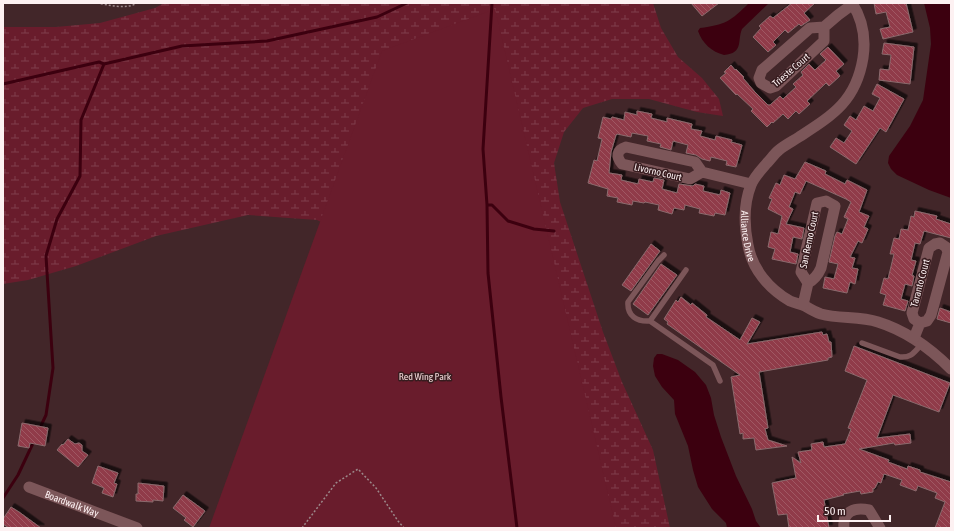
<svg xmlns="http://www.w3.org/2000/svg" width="954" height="531" font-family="'Asap Condensed',sans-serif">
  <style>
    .wetland { fill: url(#wetland-marsh) }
    .green { fill: #691c2c }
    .water { fill: #3c000f }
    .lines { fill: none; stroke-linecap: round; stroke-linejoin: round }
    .stream { stroke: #3c000f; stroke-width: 3 }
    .building { fill: url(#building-back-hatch); stroke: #8b6a6d; filter: url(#shadow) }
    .path { stroke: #9c888a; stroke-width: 1.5; stroke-dasharray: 2 2; stroke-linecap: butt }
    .service { stroke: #7c5659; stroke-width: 5.5 }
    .minor { stroke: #7c5659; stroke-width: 11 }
    .labels { text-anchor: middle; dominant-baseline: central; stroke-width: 3; stroke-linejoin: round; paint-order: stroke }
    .street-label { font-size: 10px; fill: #fdf1f2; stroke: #371c1f }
    .park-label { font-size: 10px; fill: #f3d9da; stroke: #371c1f }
  </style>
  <defs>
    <pattern id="wetland-marsh" width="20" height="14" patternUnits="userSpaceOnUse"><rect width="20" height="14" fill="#691c2c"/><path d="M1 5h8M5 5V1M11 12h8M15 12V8" fill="none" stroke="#7f3d4b"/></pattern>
    <pattern id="building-back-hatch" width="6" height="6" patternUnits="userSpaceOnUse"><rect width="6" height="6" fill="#903b49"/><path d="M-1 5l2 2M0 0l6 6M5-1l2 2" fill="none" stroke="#a05864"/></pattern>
    <filter id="shadow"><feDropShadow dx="3.5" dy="-3.5" stdDeviation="0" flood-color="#0009"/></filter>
  </defs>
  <rect width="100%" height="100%" fill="#422629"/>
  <path class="wetland" d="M164,3H653L661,28L678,57L702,78L719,99L723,116L697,112L649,99H612L583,108L564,132L554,163L560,202L603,332L622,382L653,450L670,528H423L355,239L317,220L248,215L156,236L76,266L28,280L3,284V27H56L100,23L155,8Z"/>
  <path class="green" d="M495,9L616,528H209L382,51Z"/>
  <path class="water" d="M749,3H769L742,29C737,41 744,53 724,55C712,52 702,43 698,31L700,28C725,25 731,21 749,3Z
    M924,3H951V198L929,190L897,175L891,169L888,163L889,156L910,126L923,100L931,44L930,28Z
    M657,354H662L678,360L695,372L706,385L711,398L714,415L721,437L736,476L752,509L756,521L761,528H727L726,523L712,509L698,487L693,470L688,446L675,414L674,400L662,387L655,376L653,366L654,358Z"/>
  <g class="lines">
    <path class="stream" d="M492,3L483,149L487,205L488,273L501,397L517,528
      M3,84L99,62L104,64L182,46L267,41L377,17L407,3
      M487,205H492L508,221L534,229L554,231
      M39,430L46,415L53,368L46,256L57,219L80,176L81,120L104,64
      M3,498L18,475L34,441"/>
  </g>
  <path class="building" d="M691,3H719L702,16Z
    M792,3H815L804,13L810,20L801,26L799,24L788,33L785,30L773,42L776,45L768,52L753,37L761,28L759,26L770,16L773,18Z
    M874,3H906L913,32L883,39L880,29L890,27L886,12L876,14Z
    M884,43L914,47L910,84L879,80L880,69L889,70L891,55L882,54Z
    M828,47L844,64L836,71L840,76L829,86L826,83L807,101L810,104L799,114L796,111L788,119L783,114L773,123L772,122L767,127L751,111L753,109L737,94L736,95L720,78L726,73L724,72L731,65L735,70L736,69L744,77L743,78L754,91L768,105H770L780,96L783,99L796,87L793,84L803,75L801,72L809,64L815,70L826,60L820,54Z
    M877,84L904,99L886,132L880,128L856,164L830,147L836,138L844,143L852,131L844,125L850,116L856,120L864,106L873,111L880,98L872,94Z
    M637,111L652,114L651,118L667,122V118L692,124L691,129L702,131L700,136L715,140L716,136L732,140L731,142L742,145L736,167L726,165L727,161L711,157L710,161L702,159L696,155L686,153L688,145L673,141L671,150L660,147L661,144L647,141L648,136L632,133L631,137L617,134L616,135L611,152L609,173L622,175L621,180L638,184L639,179L653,182L654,178L664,180L662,189L677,193L679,184L693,186L695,184L704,186L703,191L720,195L721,190L730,193L725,215L715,213L714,216L699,213L700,209L685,205L684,210L674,208L672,214L658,210L659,205L645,202L644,203L633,201L632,205L617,202L618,198L607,196L608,189L588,183L594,160L597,161L602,139L598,138L603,117L611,119L612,117L624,120L625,112L637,115Z
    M805,162L826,171L825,174L845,184L847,180L867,190L859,212L869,216L864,227L868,229L862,243L858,241L850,257L855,258L852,268L858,269L855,284L850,282L847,293L823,288L825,277L834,279L838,264L829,262L835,236L837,232L842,234L848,219L844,217L851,202L846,199L806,181L800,194L795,192L789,207L793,209L786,224L804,228L802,239L793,237L790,252L798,254L796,264L772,259L775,249L768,247L771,232L778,234L782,216L768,209L772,199L769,198L776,183L780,185L784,175L795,179Z
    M915,211L937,216L936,219L951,224V238L924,231L920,244L915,243L911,260L916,261L912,275L914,276L912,286L905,284L901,299L908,301L905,311L883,305L886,295L880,293L884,278L888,279L894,254H890L894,238L899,239L901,229L908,230L911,216L914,217Z
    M651,244L660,251L631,291L622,285Z
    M661,264L677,275L648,315L633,304Z
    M681,297L691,305L692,303L707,315L706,317L740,340L752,318L760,322L747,344L822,332L823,335L827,334L829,342H831L832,357L828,358V360L759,372L768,428L765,429L768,440L787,446L756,450L754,438L743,439V433L740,434L731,377L740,375L667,324L668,322L664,319L676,300L678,302Z
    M940,308L951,312V323L937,319Z
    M854,346L950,383L939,412L893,395L877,438L910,434L911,443L895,445L894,443L859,449L889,460L888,462L907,469L908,466L920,470V472L951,482V528H935L945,502L935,498L937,493L918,486L916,491L900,485L902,480L884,474L881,483L878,482L875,488L873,489V492L861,494L860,491L843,494L844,495L824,500L829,528H789L787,514L778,515L772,483L796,478L792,457L801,463L798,452L812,450L811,444L823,442L824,447L845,444L851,429L848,428L867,380L845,371Z
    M22,423L48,428L45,446L30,443L29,448L18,446Z
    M68,439L75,444L79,443L82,445V451L88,455L78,467L57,450L62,444L63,445Z
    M98,466L118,473L114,483L117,484L113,497L102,493L104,488L92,483Z
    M138,483L164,486L163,501L153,500V502L136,501V494H138Z
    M183,495L205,511L193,527L184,520L186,518L173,508Z
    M11,507L19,512L41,528H9L3,524V519Z"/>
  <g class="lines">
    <path class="path" d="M97,3C109,5 126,10 137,3
      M302,528L336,483L358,469L376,488L398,521L404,528"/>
    <path class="service" d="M686,270L650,321L713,365L720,381
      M650,321C637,322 627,316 628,302L658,261L664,255
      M862,343L900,357C912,358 914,352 922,344"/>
    <g class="minor">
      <path id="s1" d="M852,3C863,20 866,38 863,58C856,101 833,115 799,137C793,141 785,145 779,150C774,154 771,159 767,163C761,170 754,177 751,185C743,205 744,225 748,245C752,269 769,289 790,301C795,303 800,304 805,306C810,309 815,312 821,314C839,319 860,316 878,322C907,331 930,348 951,369"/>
      <path d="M824,27V41L776,86L770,88L761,83L759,78L762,70L810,28L824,27L838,15L853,4"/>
      <path d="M702,172L690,179L622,164C616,157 616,150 626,147L695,162L702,172L751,184"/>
      <path d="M803,305L808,283C815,279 818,275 821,268L835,206L826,201L817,203L801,272L808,283"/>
      <path d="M914,338L920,323L927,321L931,315L948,252L946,247L940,243L935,244L929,248L912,313L914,319L920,323"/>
      <path id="s2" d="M29,487L137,528"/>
      <path d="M844,528C842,511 855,507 869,510L880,528"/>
    </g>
  </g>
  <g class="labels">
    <g class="street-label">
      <text transform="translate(791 70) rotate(-41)">Trieste Court</text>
      <text transform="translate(658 172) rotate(13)">Livorno Court</text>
      <text stroke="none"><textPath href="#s1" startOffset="284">Alliance Drive</textPath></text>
      <text transform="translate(809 240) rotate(-78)">San Remo Court</text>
      <text transform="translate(920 283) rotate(-75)">Taranto Court</text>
      <text stroke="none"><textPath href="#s2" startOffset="46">Boardwalk Way</textPath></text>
    </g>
    <g class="park-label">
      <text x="425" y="376">Red Wing Park</text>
    </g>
  </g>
  <rect width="954" height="531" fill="none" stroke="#fdf1f2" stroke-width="8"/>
  <path d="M818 515v6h72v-6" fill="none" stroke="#fdf1f2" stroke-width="2"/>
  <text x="824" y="515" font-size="12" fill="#fdf1f2" stroke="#371c1f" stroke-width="3" paint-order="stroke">50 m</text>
</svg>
